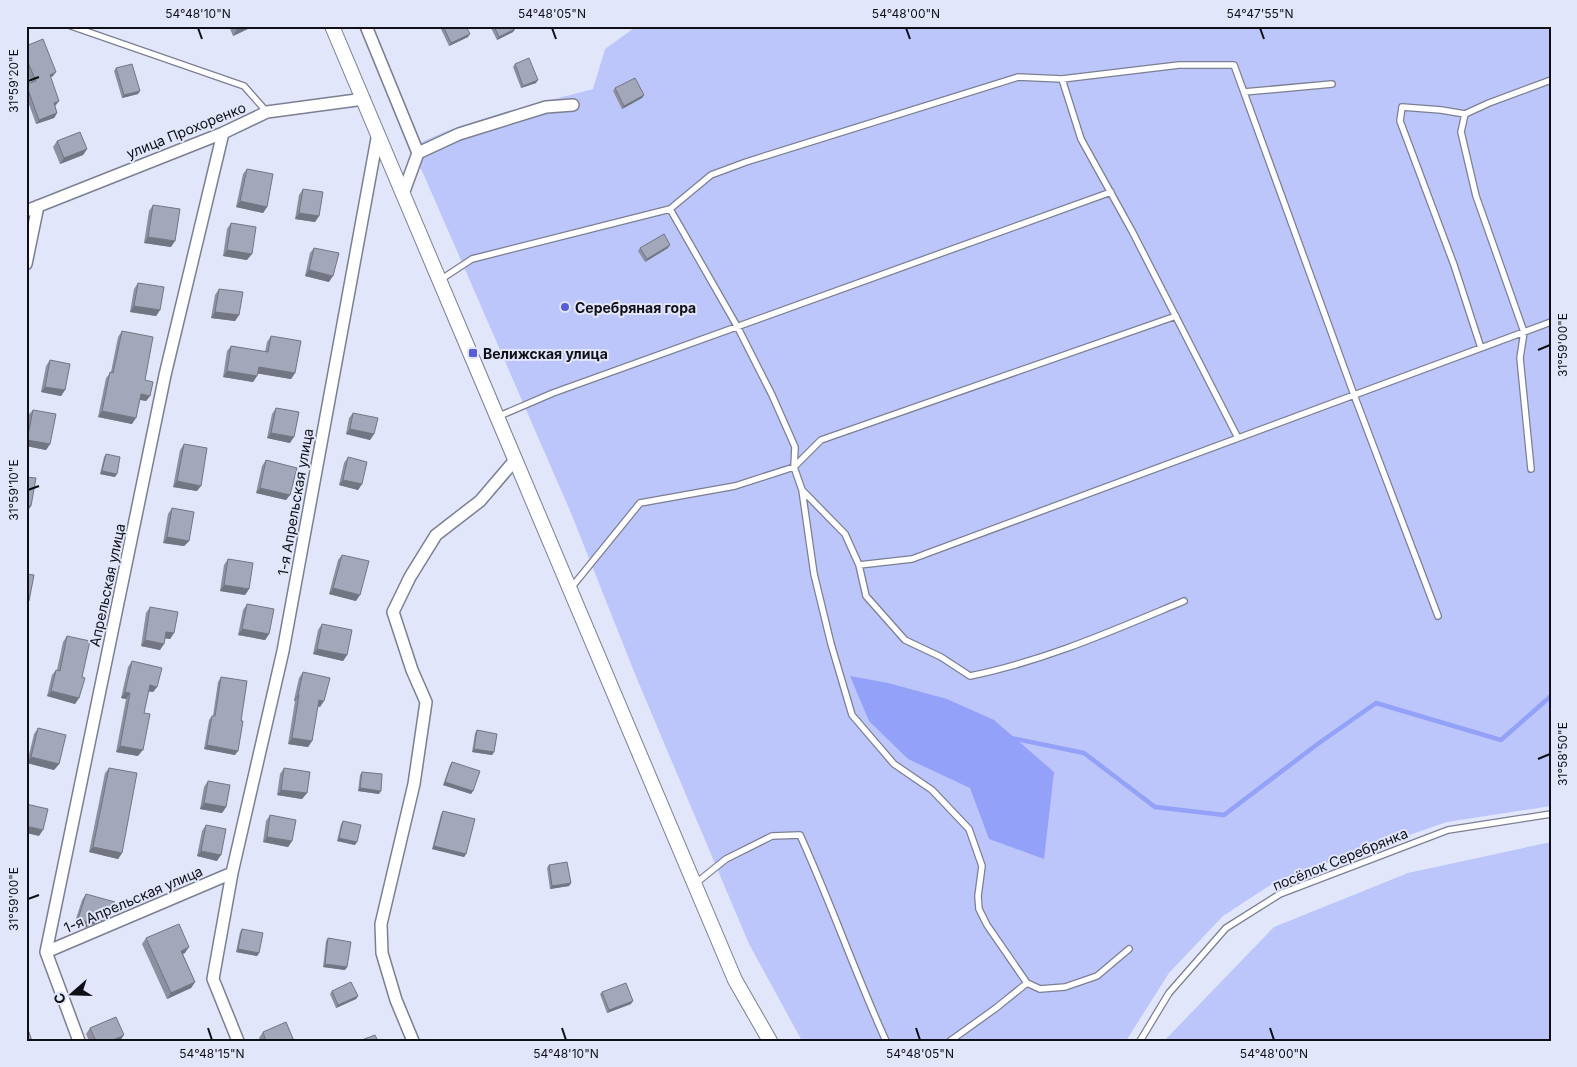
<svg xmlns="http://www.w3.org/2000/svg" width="1577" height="1067" font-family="Inter,sans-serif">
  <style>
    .green { fill: #bcc6fa }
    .water { fill: #94a1f8 }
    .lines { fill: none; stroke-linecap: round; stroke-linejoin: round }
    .stream { stroke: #94a1f8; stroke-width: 4.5 }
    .service-casing { stroke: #7b7f91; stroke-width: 8 }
    .minor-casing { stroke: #7b7f91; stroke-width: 14 }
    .tertiary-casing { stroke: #7b7f91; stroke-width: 16 }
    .service { stroke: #fff; stroke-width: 5.5 }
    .minor { stroke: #fff; stroke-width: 11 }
    .tertiary { stroke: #fff; stroke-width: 14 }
    .wall { fill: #8c90a0 }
    .shaded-wall { fill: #727582 }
    .building { fill: #a3a7ba; stroke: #727582 }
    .ticks { fill: none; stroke: #0f1017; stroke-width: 2 }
    .poi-dot { fill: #575ed5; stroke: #e2e6fa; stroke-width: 2 }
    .labels { text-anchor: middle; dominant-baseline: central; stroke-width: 4; stroke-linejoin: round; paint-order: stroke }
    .street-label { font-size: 14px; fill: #0f1017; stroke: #e2e6fa }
    .poi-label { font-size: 14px; font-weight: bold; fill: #0f1017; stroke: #e2e6fa; text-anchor: start }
    .neatline { fill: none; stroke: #0f1017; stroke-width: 2 }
    .ticks-label { font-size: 12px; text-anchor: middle; fill: #0f1017 }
  </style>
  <rect width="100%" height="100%" fill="#e2e6fa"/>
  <path class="green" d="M637,26H1551V806L1447,822L1278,880L1223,916L1169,973L1126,1041H802L749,944L637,679L571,513L423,173L408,148L449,130L509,111L593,89L605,49Z
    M1551,842V1041H1164L1274,927L1408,873Z"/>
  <path class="water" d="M850,676L888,683L947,699L994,720L1054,772L1044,859L989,839L970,788L908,759L869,721Z"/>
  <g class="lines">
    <path class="stream" d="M1011,738L1084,753L1155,807L1224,815L1319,743L1376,703L1501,740L1551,696"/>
    <defs>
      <path id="service" d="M71,26L244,86L267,112
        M1062,79L1081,139L1132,231L1238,438
        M1244,92L1332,84
        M1465,114L1441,110L1402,107L1400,121L1454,265L1481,348
        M440,280L472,259L670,209L711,175L746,162L1018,77L1062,79L1179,65H1234L1354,395L1438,616
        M1176,316L821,440L794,467L802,490L845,534L859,565L866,596L905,640L941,657L970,676C1045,661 1114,630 1184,601
        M497,417L553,393L1111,192
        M1531,469L1520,358L1524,332L1476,196L1461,132L1465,114L1489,103L1551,80
        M802,490L814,574L831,644L852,715L894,764L932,790L969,829L982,866L978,896L979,909L987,925L1027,983L996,1008L950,1041
        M859,565L912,559L1551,322
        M571,588L640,503L735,486L794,467L795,447L772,395L737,326L670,209
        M696,883L726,859L772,836L800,835C831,903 855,973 886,1041
        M1027,983L1040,989L1065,987L1097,976L1129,949
        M1140,1041L1169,993L1226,928L1280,894L1448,830L1551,814"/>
      <path id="minor" d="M366,26L418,153
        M403,194L418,153L459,134L546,107L573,105
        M26,211L223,133L267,112L364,99
        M26,264L38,206
        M232,873L213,979L238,1041
        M46,952L232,873L283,651L378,133
        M79,1041L46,952L165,375L223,133
        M413,1041L396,1000L382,953L381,924L414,784L426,702L412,670L393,612L410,577L436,535L480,501L515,460"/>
      <path id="tertiary" d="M332,26L735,980L770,1041"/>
    </defs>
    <use href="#service" class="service-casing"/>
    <use href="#minor" class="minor-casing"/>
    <use href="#tertiary" class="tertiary-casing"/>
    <use href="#service" class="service"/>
    <use href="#minor" class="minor"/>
    <use href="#tertiary" class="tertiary"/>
  </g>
  <path class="wall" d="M229,26H254L233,36Z
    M441,26H466L468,37L449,46L440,27Z
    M490,26H514L515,29L513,32L497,40Z
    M26,46L53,76L51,77L56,105L55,106L57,113L54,118L36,124L26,96V84L31,82L26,70Z
    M515,64L536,83L521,88L513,67Z
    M116,68L138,94L122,98L114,71Z
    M615,88L644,95L642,98L622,109L613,91Z
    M57,141L87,149L83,155L60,164L53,147Z
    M247,169L267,207L263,213L236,207L243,174Z
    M303,189L319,216L315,222L295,219L299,195Z
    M153,205L171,247L144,243L149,211Z
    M231,223L247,260L223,256L227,229Z
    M314,248L329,282L305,276L310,253Z
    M640,248H668L645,262L638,251Z
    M138,283L160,310L156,316L130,312L134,289Z
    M219,289L239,315L235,321L211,318L215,295Z
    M122,331L145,380L150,396L146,401L140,400L132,424L98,417L106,378L111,372L118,337Z
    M271,336L295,373L291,379L257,373V376L253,382L223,377L227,351L231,346L265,352L267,342Z
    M50,360L65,390L61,396L41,392L46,366Z
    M276,408L290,443L267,438L272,414Z
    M33,410L50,444L46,450L26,446V427L28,415Z
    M353,413L374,434L370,440L346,434L349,418Z
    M184,444L197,491L173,487L180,450Z
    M106,454L115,477L100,474L104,457Z
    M348,457L362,484L358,490L339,485L344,463Z
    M266,460L290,495L286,500L256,493L262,466Z
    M172,508L189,541L184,546L163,543L168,514Z
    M342,555L356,601L329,594L338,560Z
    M228,559L249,589L245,595L220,591L224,565Z
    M247,604L269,634L265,640L238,635L243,610Z
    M150,607L174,633L170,639L165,638L160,650L141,646L146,613Z
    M322,624L347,655L343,661L313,654L318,630Z
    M67,636L82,677L79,698L75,704L47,696L52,675L56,670H57L63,642Z
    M132,661L157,687L153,692L148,691L144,713L138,756L116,752L126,699L121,698L128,667Z
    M303,672L320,707L317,706L312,741L308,747L288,744L295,701L294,700L299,678Z
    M221,677L241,721L235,755L204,749L209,720L212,716H213L218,682Z
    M38,728L59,764L54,770L27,763L34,734Z
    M477,730L494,752L492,755L472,752L475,733Z
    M452,762L473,791L471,794L443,785L450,765Z
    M109,768L122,853L118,859L89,852L105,773Z
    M284,768L307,793L302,799L277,795L280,774Z
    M362,772L379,794L358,791L360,775Z
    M208,781L226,807L222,813L200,809L204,787Z
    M443,811L466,854L464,857L432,849L441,814Z
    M270,815L292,841L288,847L263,842L266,821Z
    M343,821L355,845L337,841L341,824Z
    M206,825L217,861L197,856L202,831Z
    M549,865L571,883L569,886L550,889L547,868Z
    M86,894L112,912L108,918L84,928L74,925L82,900Z
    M242,929L259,953L257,956L236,952L240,932Z
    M146,938L185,953L183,954L195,982L191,988L167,999L142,944Z
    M328,938L347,967L345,970L323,967L326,941Z
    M332,991L358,996L356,999L336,1008L330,994Z
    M602,992L631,1004L607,1013L600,994Z
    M90,1028L120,1041H89L86,1034Z
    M263,1032L294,1041H260L259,1038Z"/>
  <path class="shaded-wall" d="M245,26H254L233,36L237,30Z
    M515,29L513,32L497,40L499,37Z
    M470,34L468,37L449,46L451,43Z
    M56,72L53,76L47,79L50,75Z
    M538,80L536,83L521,88L523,86Z
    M140,91L138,94L122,98L124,95Z
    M644,95L642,98L622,109L624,106Z
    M59,101L56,105L50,107L54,103Z
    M57,113L54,118L36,124L39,120Z
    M87,149L83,155L60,164L64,158Z
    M240,201L267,207L263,213L236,207Z
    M299,213L319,216L315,222L295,219Z
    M148,237L175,241L171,247L144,243Z
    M670,245L668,248L645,262L647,259Z
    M227,250L252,254L247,260L223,256Z
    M309,270L333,276L329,282L305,276Z
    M134,306L160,310L156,316L130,312Z
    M215,312L239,315L235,321L211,318Z
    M259,367L295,373L291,379L254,373Z
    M227,371L257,376L253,382L223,377Z
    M45,387L65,390L61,396L41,392Z
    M141,394L150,396L146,401L137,399Z
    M102,411L136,418L132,424L98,417Z
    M350,429L374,434L370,440L346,434Z
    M271,433L294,437L290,443L267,438Z
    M26,440H27L50,444L46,450L26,446Z
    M102,471L117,474L115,477L100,474Z
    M343,480L362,484L358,490L339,485Z
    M177,481L201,486L197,491L173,487Z
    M260,488L290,495L286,500L256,493Z
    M26,505L31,506L27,512H26Z
    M167,537L189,541L184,546L163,543Z
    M224,585L249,589L245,595L220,591Z
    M333,588L360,595L356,601L329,594Z
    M242,629L269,634L265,640L238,635Z
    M166,632L174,633L170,639L162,638Z
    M145,640L164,644L160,650L141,646Z
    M317,649L347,655L343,661L313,654Z
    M150,685L157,687L153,692L146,691Z
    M51,691L79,698L75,704L47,696Z
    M125,692L130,693L126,699L121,698Z
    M298,695H299L295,701L294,700Z
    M319,700L324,701L320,707L314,705Z
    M292,738L312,741L308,747L288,744Z
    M207,745L238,751L235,755L204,749Z
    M120,746L143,750L138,756L116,752Z
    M474,749L494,752L492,755L472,752Z
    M31,757L59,764L54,770L27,763Z
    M445,782L473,791L471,794L443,785Z
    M360,788L381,791L379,794L358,791Z
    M281,790L307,793L302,799L277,795Z
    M204,803L226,807L222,813L200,809Z
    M26,826L43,830L39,836L26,833Z
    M267,837L292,841L288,847L263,842Z
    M339,838L357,842L355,845L337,841Z
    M434,846L466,854L464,857L432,849Z
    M93,847L122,853L118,859L89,852Z
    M201,851L221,855L217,861L197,856Z
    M571,883L569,886L550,889L552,886Z
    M112,912L108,918L84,928L74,925L78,919Z
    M189,947L185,953L177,956L181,951Z
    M238,949L259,953L257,956L236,952Z
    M325,964L347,967L345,970L323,967Z
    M195,982L191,988L167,999L171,993Z
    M358,996L356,999L336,1008L338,1005Z
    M633,1001L631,1004L607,1013L609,1010Z
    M124,1035L120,1041H111Z"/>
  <path class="building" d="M236,26H245L237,30Z
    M443,26H466L470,34L451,43Z
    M494,26H514L515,29L499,37Z
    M43,39L56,72L50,75L59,101L54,103L57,113L39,120L26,84L36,81L26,58V46Z
    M529,58L538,80L523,86L515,64Z
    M132,64L140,91L124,95L116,68Z
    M635,78L644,95L624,106L615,88Z
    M80,132L87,149L64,158L57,141Z
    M247,169L273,174L267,207L240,201Z
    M303,189L323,192L319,216L299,213Z
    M153,205L180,209L175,241L148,237Z
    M231,223L256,227L252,254L227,250Z
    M664,234L670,245L647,259L640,248Z
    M314,248L339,253L333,276L309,270Z
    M138,283L164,287L160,310L134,306Z
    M219,289L243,292L239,315L215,312Z
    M122,331L153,337L145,380L153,382L150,396L141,394L136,418L102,411L110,372L113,373Z
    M271,336L301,341L295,373L259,367L257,376L227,371L231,346L268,352Z
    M50,360L70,364L65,390L45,387Z
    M276,408L299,412L294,437L271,433Z
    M33,410L56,414L50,444L27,440Z
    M353,413L378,418L374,434L350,429Z
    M184,444L207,448L201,486L177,481Z
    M106,454L120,457L117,474L102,471Z
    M348,457L367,462L362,484L343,480Z
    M266,460L297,468L290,495L260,488Z
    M26,477L36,478L31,506L26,505Z
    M172,508L194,512L189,541L167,537Z
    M342,555L369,561L360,595L333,588Z
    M228,559L253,563L249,589L224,585Z
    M26,574L34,575L29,601L26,600Z
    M247,604L274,609L269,634L242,629Z
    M150,607L178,612L174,633L166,632L164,644L145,640Z
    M322,624L352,630L347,655L317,649Z
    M67,636L90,641L82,677L85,678L79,698L51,691L56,670L60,671Z
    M132,661L162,668L157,687L150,685L144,713L150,714L143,750L120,746L130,693L125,692Z
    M303,672L330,678L324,701L319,700L312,741L292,738L299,695H298Z
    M221,677L247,681L241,721H243L238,751L207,745L212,716H215Z
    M38,728L66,735L59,764L31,757Z
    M477,730L497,734L494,752L474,749Z
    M452,762L480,771L473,791L445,782Z
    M109,768L137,773L122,853L93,847Z
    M284,768L310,772L307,793L281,790Z
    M362,772L382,774L381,791L360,788Z
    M208,781L230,785L226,807L204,803Z
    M26,804L48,809L43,830L26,826Z
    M443,811L475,819L466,854L434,846Z
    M270,815L296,820L292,841L267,837Z
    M343,821L361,825L357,842L339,838Z
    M206,825L226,829L221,855L201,851Z
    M567,862L571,883L552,886L549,865Z
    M86,894L115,902L112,912L88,922L78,919Z
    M179,924L189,947L181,951L195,982L171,993L146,938Z
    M242,929L263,933L259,953L238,949Z
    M328,938L351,942L347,967L325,964Z
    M351,982L358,996L338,1005L332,991Z
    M626,983L633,1001L609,1010L602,992Z
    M116,1017L124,1035L111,1041H96L90,1028Z
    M286,1022L294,1041H266L263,1032Z
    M29,1032L32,1041H26V1034Z
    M375,1035L378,1041H359Z"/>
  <path class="ticks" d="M198,28L202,39M552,28L556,39M906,28L910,39M1260,28L1264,39M28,81L39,77M1538,350L1550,345M28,490L39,486M1538,759L1550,754M28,899L39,895M208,1028L212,1040M562,1028L566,1040M916,1028L920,1040M1270,1028L1274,1040"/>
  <g class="poi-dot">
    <circle cx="565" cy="307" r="5"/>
    <rect x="468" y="348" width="10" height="10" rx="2.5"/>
  </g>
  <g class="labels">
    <g class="street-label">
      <text transform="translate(186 130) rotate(-22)">улица Прохоренко</text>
      <text transform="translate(295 502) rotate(-80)">1-я Апрельская улица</text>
      <text transform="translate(107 585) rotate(-78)">Апрельская улица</text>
      <text transform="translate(1340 859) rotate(-22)">посёлок Серебрянка</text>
      <text transform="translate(133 899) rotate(-23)">1-я Апрельская улица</text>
    </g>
    <g class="poi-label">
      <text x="575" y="307">Серебряная гора</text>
      <text x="483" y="353">Велижская улица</text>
    </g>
  </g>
  <rect width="1577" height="1067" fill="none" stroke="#e2e6fa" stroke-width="55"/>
  <g transform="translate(72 994) rotate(250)" stroke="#e2e6fa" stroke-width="4" paint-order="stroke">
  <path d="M0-4L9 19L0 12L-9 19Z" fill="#0f1017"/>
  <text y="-8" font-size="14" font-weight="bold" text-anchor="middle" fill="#0f1017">С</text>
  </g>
  <rect x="28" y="28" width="1522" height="1012" class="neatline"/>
  <g class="ticks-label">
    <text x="198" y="18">54°48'10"N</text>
    <text x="552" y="18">54°48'05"N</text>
    <text x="906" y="18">54°48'00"N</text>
    <text x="1260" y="18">54°47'55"N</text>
    <text transform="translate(14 81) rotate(-90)" y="4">31°59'20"E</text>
    <text transform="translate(1563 345) rotate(-90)" y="4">31°59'00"E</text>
    <text transform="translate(14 490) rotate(-90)" y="4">31°59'10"E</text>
    <text transform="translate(1563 754) rotate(-90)" y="4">31°58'50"E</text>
    <text transform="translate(14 899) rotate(-90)" y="4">31°59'00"E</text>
    <text x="212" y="1058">54°48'15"N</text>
    <text x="566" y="1058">54°48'10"N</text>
    <text x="920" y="1058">54°48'05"N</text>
    <text x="1274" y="1058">54°48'00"N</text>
  </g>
</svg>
